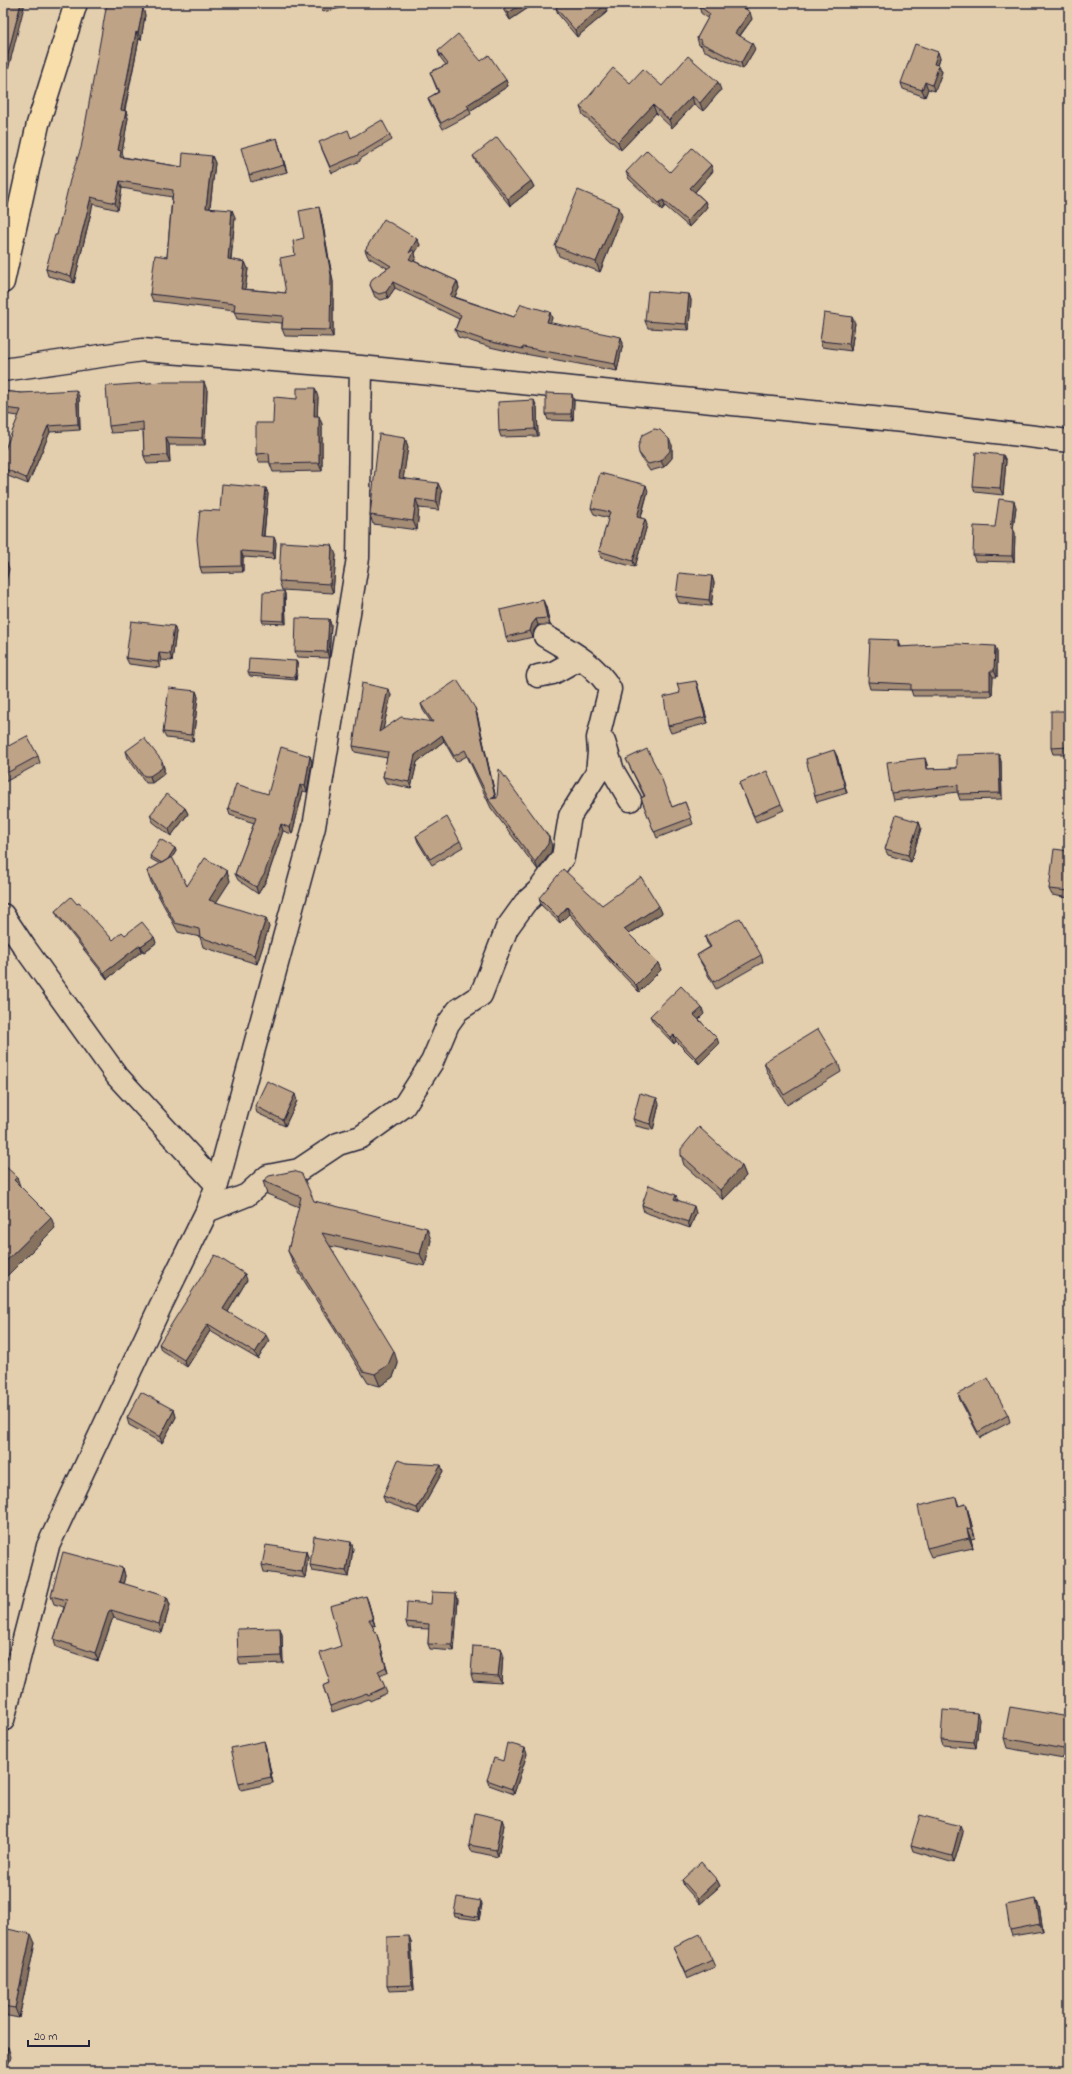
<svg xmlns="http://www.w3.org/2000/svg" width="1072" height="2074" font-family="'Indie Flower',sans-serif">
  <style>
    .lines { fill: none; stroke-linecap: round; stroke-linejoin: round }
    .minor-casing { stroke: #22223b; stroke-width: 25 }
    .major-casing { stroke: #22223b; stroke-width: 25 }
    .minor { stroke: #e3cead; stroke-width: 22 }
    .major { stroke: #f8deab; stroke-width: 22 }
    .wall { fill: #a48c74; stroke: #22223b }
    .shaded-wall { fill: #86725e; stroke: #22223b }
    .building { fill: #bfa387; stroke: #22223b }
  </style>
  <rect width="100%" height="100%" fill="#e3cead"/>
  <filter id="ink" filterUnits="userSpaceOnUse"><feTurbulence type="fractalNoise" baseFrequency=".025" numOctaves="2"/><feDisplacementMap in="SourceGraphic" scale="8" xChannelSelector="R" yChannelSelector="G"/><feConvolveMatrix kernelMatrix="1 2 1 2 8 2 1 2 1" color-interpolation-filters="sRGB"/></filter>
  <g filter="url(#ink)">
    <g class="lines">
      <defs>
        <path id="minor" d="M3,370L142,350L361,367L903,421L1069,441
          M538,676L553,673L580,658
          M604,742L613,771L630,800
          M3,915L25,948L117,1076L217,1185
          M207,1211L247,1195L268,1176L299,1170L338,1144L361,1137L404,1106L432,1062L448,1024L458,1010L481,995L507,928L525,903L539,890L563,857L570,816L597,773L599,752L598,738L610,689C597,665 569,650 545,636
          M3,1720L48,1546L160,1307L207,1211L217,1185L314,827L358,558L361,367"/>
        <path id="major" d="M3,282L38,124L76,3"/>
      </defs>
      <use href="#minor" class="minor-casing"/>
      <use href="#major" class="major-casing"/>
      <use href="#minor" class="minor"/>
      <use href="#major" class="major"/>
    </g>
    <path class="wall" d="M320,3H346L347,7L322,12Z
      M499,3H533L534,4L510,20Z
      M751,3L746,9L752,19L740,36L755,49L743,69L703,50L702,46L699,45L697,38L708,18L701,13L699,6Z
      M1040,3H1049V5Z
      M141,8L145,15L141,40L139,39L125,110L126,111L128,118L122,152L123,157L182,167L212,156L215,163L210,208L235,217L231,260L245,262L248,269L245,289L286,293L295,255L304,238L321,214L333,282V337L285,336L282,329V323L237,319L234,311L153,301L150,294L167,257L172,197L122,188L118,210L93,204L74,283L48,276L46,269L57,235Z
      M556,8L607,12L577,37L558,14Z
      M438,51L481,61L506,80L508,86L470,111L471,114L443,129L430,104L428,98L438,92L430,72L446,65L440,57Z
      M940,58L938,65L942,72L935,91L928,89L925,97L903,89L901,83Z
      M630,83L662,86L721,90L703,111L694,104L672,128L656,113L621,150L583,115L580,107Z
      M390,135L392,140L360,159V161L332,173L321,147L351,138Z
      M279,145L287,172L251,182L249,175Z
      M473,156L531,181L534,187L510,206L476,162Z
      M713,171L695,192L705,201L707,207L689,227L665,206L662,210L629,179L626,172Z
      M622,216L600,272L559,256L555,246Z
      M417,239L420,245L415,253L416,258L414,261L457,281L459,288L455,297L514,317L552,318L550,323L623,343L617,371L525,354V355L490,347L458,337L455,330L459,319L395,288L388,298L381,300L375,297L370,285L387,268L368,257L365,250Z
      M689,294L691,300L689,330L648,328L645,321Z
      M855,323L851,351L822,347L820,341Z
      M207,390L205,445H169L170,463L147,464L144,456L143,431L111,433L109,426Z
      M3,391L21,393L79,396L80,430L50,432L28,484L3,474V454L19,416L3,414Z
      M318,397L317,416L322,424V471L273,472L270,464V462H259L256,454L273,423L297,399Z
      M574,401L573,421L548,420L546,414Z
      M537,407L538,436L501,437L499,431Z
      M405,438L408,447L403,478L442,492L439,510L419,508L417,530L373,524L370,515Z
      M672,445V458L664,467L650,471L642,459L639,453Z
      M1003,455L1006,461L1003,495L975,492L973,486Z
      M266,488L268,494L264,536L276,542L275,559L243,557V572L202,573L200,567L220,511Z
      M648,491L641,518L647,525L635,567L601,558L599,551L609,518L594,514L591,508Z
      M1016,507L1013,529L1015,533L1014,562L975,561L973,555L995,527Z
      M336,555L333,593L282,590L279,581Z
      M712,576L714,583L711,606L679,603L676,596Z
      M284,591L285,594L286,624L263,623L262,620Z
      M543,600L546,607L550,625H538L534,630L533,637L508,643L506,637Z
      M329,619L331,625L329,658L297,657L295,651Z
      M174,626L176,632L172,661L161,660L160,668L129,664L126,658Z
      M900,647L997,652V677H993L992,696H913L911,690L870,689L868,682Z
      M296,661L298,665L296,680L250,676L248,673Z
      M696,681L698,687L708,723L671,733L668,726L680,693Z
      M196,691L198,697L193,741L166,738L163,732Z
      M391,695L383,729L431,722L423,710L421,704L475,708L477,714L496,799L552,846L551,852L538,870L491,808L467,756L456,762L444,741L417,762L411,788L386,783L383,777L387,758L355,752L353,746Z
      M1069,711V754H1053L1051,748Z
      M3,749L38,756L40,763L3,783Z
      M126,751L162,761L164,768V774L152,783H146L128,758Z
      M310,756L312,762L307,792L303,791L292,834L283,831L266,881L258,894L238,880L235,874L254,823L230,815L228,809L268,794Z
      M837,756L847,793L817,802L815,796Z
      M626,759L672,807L685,802L693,824L657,838L641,798L644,796L629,765Z
      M1001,761L1002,799L960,800L958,794V792L893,800L891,793L927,764V769L957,768Z
      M739,783L781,804L784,810L756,822Z
      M185,808L188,814L171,836L153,822L150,815Z
      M919,822L921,828L911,862L888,855L885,849Z
      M416,836L460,841L463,847L432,865L418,842Z
      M175,848L176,851L172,858L187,886L227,871L230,881L216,902L269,927L257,964L203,947L200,937L178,932L150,880L147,871L160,864L151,859L150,856Z
      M1069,851V898L1052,895L1049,889Z
      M539,898L602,905L659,906L662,913L629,934L658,963L661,970L639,992L612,964L569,914L560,923L541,905Z
      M77,904L113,940L125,935L154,937L156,943L144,952L142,951L107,979L58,917L55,911Z
      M705,937L761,955L763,962L716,989L700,961L697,955L710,947L707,943Z
      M704,1014L699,1019L719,1044L699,1064L676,1041L674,1044L653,1022L650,1016Z
      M764,1062H838L841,1072L787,1105L767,1072Z
      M297,1101L285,1126L257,1113L255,1106Z
      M659,1104L653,1130L636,1126L633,1119Z
      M681,1155L742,1166L746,1176L723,1200L684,1165Z
      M263,1181L314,1201L431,1240L425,1266L330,1246L398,1364L393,1377L380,1386L368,1383L293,1263L288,1251L299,1207L267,1194Z
      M678,1200L696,1213L690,1228L644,1212L642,1205Z
      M247,1280L228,1312L269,1341L258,1359L210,1331L187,1367L161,1350L159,1344Z
      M958,1394L1008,1415L1010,1422L980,1438L960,1400Z
      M174,1410L176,1417L162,1443L129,1425L127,1418Z
      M406,1463L443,1471L419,1514L385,1502L383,1496Z
      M956,1497L959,1506L966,1504L969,1514L975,1538L971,1539L973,1548L931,1557L927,1548Z
      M351,1542L353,1548L349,1577L312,1571L310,1565Z
      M306,1551L308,1558L305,1578L264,1572L262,1565Z
      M123,1568L125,1576L123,1584L167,1597L170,1605L162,1633L114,1618L112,1620L98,1661L56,1647L54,1639L64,1607L54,1604L51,1596Z
      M458,1599L454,1651L430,1649L428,1644L429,1629L408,1628L406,1622L431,1604Z
      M368,1601L375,1626L372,1625L379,1641L388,1672L380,1676L387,1693L370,1701L369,1699L332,1712L323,1686L330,1683L341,1646Z
      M282,1634L283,1663L240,1665L238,1658Z
      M503,1654L501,1683L473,1681L471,1674Z
      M1069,1717V1759L1007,1748L1004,1738Z
      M979,1719L976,1748L943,1745L941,1739Z
      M264,1741L266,1748L273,1783L241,1790L239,1784Z
      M527,1754L514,1794L489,1785L487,1780L503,1761Z
      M504,1825L498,1857L471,1851L469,1845Z
      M963,1833L954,1863L913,1851L911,1845Z
      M682,1880H717L720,1886L700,1904L684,1886Z
      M482,1904L479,1920L455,1917L454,1913Z
      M1039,1906L1043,1931L1012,1936L1010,1930Z
      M3,1928L35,1943L19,2018L3,2015Z
      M411,1941L414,1990L389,1991L387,1986Z
      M673,1947L712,1960L715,1967L687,1979Z"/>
    <path class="shaded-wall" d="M21,3H25L3,90V73Z
      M138,3H142L140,14L137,7Z
      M524,3H533L534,4L510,20L508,13Z
      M743,3H751L744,12L741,6Z
      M605,5L607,12L577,37L575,30Z
      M143,8L145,15L141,40L138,33Z
      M750,12L752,19L737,39L735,33Z
      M136,32L139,39L123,117L121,110Z
      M752,43L755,49L743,69L741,63Z
      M938,52L940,58L936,70L934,64Z
      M939,65L942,72L935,91L932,85Z
      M506,80L508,86L470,111L467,105Z
      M718,82L721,90L703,111L700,103Z
      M925,82L928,89L925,97L922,90Z
      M692,96L694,104L672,128L669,120Z
      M653,105L656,113L621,150L618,142Z
      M126,111L128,118L122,152L124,158L122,163L118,150Z
      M277,138L279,145L287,172L284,165Z
      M212,156L215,163L209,215L206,208Z
      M711,165L713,171L693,194L690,188Z
      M120,181L122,188L118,210L115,203Z
      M531,181L534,187L510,206L508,199Z
      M91,197L93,204L74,283L71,276Z
      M663,200L665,206L662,210L659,203Z
      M705,201L707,207L689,227L687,221Z
      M319,207L321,214L333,282V337L330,330Z
      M619,207L622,216L600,272L596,262Z
      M232,210L235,217L230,266L228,259Z
      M417,239L420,245L415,253L416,258L411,265L409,259V253Z
      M245,262L248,269L244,296L241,289Z
      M457,281L459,288L452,302L450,296Z
      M393,282L395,288L388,298L386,292Z
      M689,294L691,300L689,330L686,324Z
      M550,312L552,318L549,328L547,322Z
      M852,317L855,323L851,351L849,344Z
      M621,337L623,343L617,371L615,364Z
      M204,382L207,390L205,445L202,438Z
      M315,388L318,397L317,425L314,416Z
      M76,390L79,396L80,430L78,424Z
      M572,394L574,401L573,421L571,414Z
      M534,400L537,407L538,436L535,429Z
      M319,416L322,424V471L319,463Z
      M48,426L50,432L28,484L26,478Z
      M166,437L169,445L170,463L167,455Z
      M405,438L408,447L402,487L399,478Z
      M669,439L672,445V458L664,467L661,461Z
      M1003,455L1006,461L1003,495L1000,488Z
      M438,483L442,492L439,510L436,502Z
      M646,485L648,491L639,523L637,517Z
      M266,488L268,494L263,542L261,536Z
      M416,499L419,508L417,530L413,521Z
      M1014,501L1016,507L1013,529L1015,533L1014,562L1012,556L1011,528Z
      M645,519L647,525L635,567L633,561Z
      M274,537L276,542L275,559L273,553Z
      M332,545L336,555L333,593L330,584Z
      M241,551L243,557V572L241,566Z
      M7,563L9,569L3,593V577Z
      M712,576L714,583L711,606L709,600Z
      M284,591L285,594L286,624L284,621Z
      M543,600L546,607L550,625L547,618Z
      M329,619L331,625L329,658L327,652Z
      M536,619L538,625L534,630L533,637L530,631L532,624Z
      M174,626L176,632L172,661L170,654Z
      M898,640L900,647H898Z
      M995,646L997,652V677L994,671Z
      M159,653L161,660L160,668L158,662Z
      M296,661L298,665L296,680L295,677Z
      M990,671L993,677L992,696L990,690Z
      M696,681L698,687L708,723L705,717Z
      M388,689L391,695L381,738L379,732Z
      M196,691L198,697L193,741L191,735Z
      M475,708L477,714L497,803L495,797Z
      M442,735L444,741L417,762L411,788L409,782L415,755Z
      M834,750L837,756L847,793L845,787Z
      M999,754L1001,761L1002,799L1000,793Z
      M310,756L312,762L307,792L305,786Z
      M925,758L927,764L928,776L926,769Z
      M162,761L164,768V774L152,783L150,776Z
      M300,785L303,791L292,834L290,828Z
      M185,808L188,814L171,836L169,829Z
      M919,822L921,828L911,862L908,855Z
      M281,824L283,831L266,881L258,894L256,887Z
      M549,837L552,846L551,852L538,870L535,862Z
      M175,848L176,851L166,868L165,864Z
      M227,871L230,881L212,909L209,900Z
      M659,906L662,913L627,935L624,929Z
      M567,907L569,914L560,923L558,917Z
      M266,918L269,927L257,964L254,955Z
      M154,937L156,943L144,952L141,946Z
      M140,945L142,951L107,979L104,973Z
      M658,963L661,970L639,992L636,985Z
      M702,1008L704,1014L697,1021L694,1015Z
      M674,1035L676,1041L674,1044L671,1037Z
      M717,1038L719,1044L699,1064L696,1058Z
      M295,1094L297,1101L285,1126L283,1120Z
      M657,1098L659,1104L653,1130L650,1124Z
      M742,1166L746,1176L723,1200L720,1190Z
      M17,1177L21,1189L14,1180Z
      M676,1195L678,1202L674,1199Z
      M694,1206L696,1213L690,1228L688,1222Z
      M51,1217L55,1228L3,1280V1264Z
      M427,1228L431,1240L425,1266L420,1254Z
      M245,1274L247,1280L226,1315L223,1309Z
      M208,1324L210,1331L187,1367L184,1360Z
      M266,1335L269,1341L258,1359L255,1353Z
      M394,1351L398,1364L393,1377L380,1386L375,1374Z
      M174,1410L176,1417L162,1443L160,1437Z
      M441,1465L443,1471L419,1514L417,1508Z
      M966,1504L969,1514L975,1538L971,1528Z
      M967,1529L971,1539L973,1548L969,1538Z
      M351,1542L353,1548L349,1577L346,1571Z
      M306,1551L308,1558L305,1578L302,1572Z
      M123,1568L125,1576L122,1590L119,1582Z
      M456,1593L458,1599L454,1651L452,1645Z
      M366,1596L368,1601L375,1626L373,1620Z
      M167,1597L170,1605L162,1633L159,1624Z
      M111,1610L114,1618L112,1620L98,1661L95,1653L109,1611Z
      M280,1628L282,1634L283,1663L281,1656Z
      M377,1635L379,1641L388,1672L386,1667Z
      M501,1648L503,1654L501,1683L498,1676Z
      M977,1713L979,1719L976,1748L974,1742Z
      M264,1741L266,1748L273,1783L271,1777Z
      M525,1748L527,1754L514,1794L512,1789Z
      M502,1819L504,1825L498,1857L496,1850Z
      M960,1826L963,1833L954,1863L952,1856Z
      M717,1880L720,1886L700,1904L698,1898Z
      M1036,1899L1039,1906L1043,1931L1040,1924Z
      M481,1901L482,1904L479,1920L478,1917Z
      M31,1934L35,1943L19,2018L15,2008Z
      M409,1936L411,1941L414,1990L412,1985Z
      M8,2047L11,2057L6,2071H3V2060Z"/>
    <path class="building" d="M3,3H21L3,73Z
      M107,3H138L137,7L143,8L138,33L136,32L121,110L126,111L118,150L121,151L120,157L182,167L183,153L212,156L206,208L232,210L228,259L245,262L241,289L286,293L280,258L295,255L293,241L304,238L299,211L319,207L331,275L330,330L282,329L283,316L234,312L235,304L150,294L155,255L167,257L173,190L120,181L115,203L91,197L71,276L46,269L55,235H57L70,180L81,148Z
      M320,3H334L320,6Z
      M501,3H524L508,13Z
      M561,3H603L605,5L575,30L556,8Z
      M701,3H743L741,6L750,12L735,33L752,43L741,63L701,43L702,41L697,38L710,14L699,6Z
      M458,34L481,61L489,55L506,80L467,105L469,108L441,123L428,98L439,92L430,72L448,64L438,51Z
      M915,44L938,52L934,64L939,65L932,85L925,82L922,90L901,83Z
      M688,56L718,82L700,103L692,96L669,120L653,105L618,142L580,107L613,68L630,83L643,69L662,86Z
      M382,120L390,135L358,154V155L330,167L319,142L348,130L351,138Z
      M497,137L531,181L508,199L473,156Z
      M277,138L284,165L249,175L241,148Z
      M692,148L711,165L690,188L705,201L687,221L663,200L659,203L626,172L647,150L670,172Z
      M578,190L619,207L596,262L555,246Z
      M384,219L417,239L409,253L413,250L414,252L409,259L457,281L450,296L514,317L521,304L550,312L547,322L621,337L615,364L523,347V349L487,341L455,330L461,315L393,282L386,292L379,294L373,291L370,285L372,279L391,266L365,250Z
      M648,291L689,294L686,324L645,321Z
      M824,313L852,317L849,344L820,341Z
      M162,382H204L202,438L166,437L167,455L144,456L143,422L109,426L106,386Z
      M297,388H315L314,416H319V463L270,464L269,453L256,454V423H273L274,397L297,399Z
      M76,390L78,424L48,426L26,478L3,468V454L21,410L3,408V391L21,393Z
      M546,393L572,394L571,414H546Z
      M534,400L535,429L499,431L498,402Z
      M654,429L660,430L669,439L670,451L661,461L648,464L639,453L638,447L642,435Z
      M379,434L405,438L399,478L438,483L436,502L416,499L413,521L370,515Z
      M976,452L1003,455L1000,488L973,486Z
      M600,473L646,485L637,517L645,519L633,561L599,551L610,512L591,508Z
      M222,484L266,488L261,536L274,537L273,553L241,551V566L200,567L197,539L200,510L220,511Z
      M999,499L1014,501L1011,528H1013L1012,556L973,555L974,526L995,527Z
      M281,542L332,545L330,584L279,581Z
      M3,561L7,563L3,577Z
      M679,573L712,576L709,600L676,596Z
      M284,591V621L262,620L263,592Z
      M543,600L547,618L536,619L532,624L530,631L506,637L500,610Z
      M296,618L329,619L327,652L295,651Z
      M131,621L174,626L170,654L159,653L158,662L126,658Z
      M870,639L898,640V647L957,644L995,646L994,671H990V690H911V684L868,682Z
      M249,658L296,661L295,677L248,673Z
      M457,680L475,708L495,797L489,799L465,750L454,756L442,735L415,755L409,782L383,777L388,752L353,746L362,683L388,689L379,732L401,717L433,722L421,704Z
      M696,681L705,717L668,726L664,697L680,693L677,684Z
      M169,688L196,691L191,735L163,732Z
      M1051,711H1069V747L1051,748Z
      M27,736L38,756L3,775V749Z
      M144,738L162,761V768L150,776H144L126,751Z
      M281,747L310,756L305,786L300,785L290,828L281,824L264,875L256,887L235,874L256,818L228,809L236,784L268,794Z
      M647,749L660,774L672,807L685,802L691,818L654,832L641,798L645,796L626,759Z
      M834,750L845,787L815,796L806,759Z
      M999,754L1000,793L958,794V785L891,793L887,762L925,758L926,769L957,768V755Z
      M499,769L549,837L548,844L535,862L488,799L497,798Z
      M767,771L781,804L754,816L739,783Z
      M167,794L185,808L169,829L150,815Z
      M896,815L919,822L908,855L885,849Z
      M447,817L460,841L430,859L416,836Z
      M160,839L175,848L168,859L162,863L150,856Z
      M1054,849L1069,851V891L1049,889Z
      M172,857L187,886L205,858L227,871L209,900L266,918L254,955L200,937L199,929L175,923L147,871Z
      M563,869L602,905L641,877L659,906L624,929L658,963L636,985L609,958L567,907L558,917L539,898Z
      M71,897L77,904L79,903L113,940L122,932L125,935L142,922L154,937L141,946L140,945L104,973L55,911Z
      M740,918L761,955L714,982L697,955L711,947L705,937Z
      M681,986L702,1008L694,1015L717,1038L696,1058L674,1035L671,1037L650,1016Z
      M818,1029L838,1062L784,1095L764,1062Z
      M267,1081L295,1094L283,1120L255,1106Z
      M640,1093L657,1098L650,1124L633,1119Z
      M699,1127L742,1166L720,1190L681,1155V1149Z
      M3,1164L17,1177L14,1180L51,1217L3,1264Z
      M294,1171L302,1174L314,1201L427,1228L420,1254L322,1233L394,1351L388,1365L375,1374L363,1371L288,1251L301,1197L263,1181L269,1176Z
      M649,1185L676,1195L674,1199L694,1206L688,1222L642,1205Z
      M215,1255L245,1274L223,1309L266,1335L255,1353L208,1324L184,1360L159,1344Z
      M988,1378L1008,1415L978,1432L958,1394Z
      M141,1392L174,1410L160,1437L127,1418Z
      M398,1460L406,1463L441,1465L417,1508L383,1496Z
      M956,1497L958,1506L966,1504L971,1528L967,1529L969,1538L927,1548L918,1506Z
      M314,1536L351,1542L346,1571L310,1565Z
      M266,1545L306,1551L302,1572L262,1565Z
      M63,1552L123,1568L119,1582L167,1597L159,1624L111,1610L109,1611L95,1653L54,1639L67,1600L51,1596Z
      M432,1592L456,1593L452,1645L428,1644L429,1624L406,1622L407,1602L431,1604Z
      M366,1596L373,1620H369L377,1635L386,1667L378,1671L385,1687L368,1695L367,1693L330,1706L323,1686L330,1683L320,1653L341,1646L330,1606Z
      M280,1628L281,1656L238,1658L237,1629Z
      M473,1646L501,1648L498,1676L471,1674Z
      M1010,1707L1069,1717V1750L1004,1738Z
      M943,1710L977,1713L974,1742L941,1739Z
      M264,1741L271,1777L239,1784L231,1748Z
      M507,1743L525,1748L512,1789L487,1780L494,1758L503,1761Z
      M475,1813L502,1819L496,1850L469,1845Z
      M920,1815L960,1826L952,1856L911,1845Z
      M701,1862L717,1880L698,1898L682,1880Z
      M457,1897L481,1901L478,1917L454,1913Z
      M1036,1899L1040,1924L1010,1930L1006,1905Z
      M3,1928L31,1934L15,2008L3,2006Z
      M700,1934L712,1960L685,1973L673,1947Z
      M409,1936L412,1985L387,1986V1937Z
      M3,2045L8,2047L3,2060Z"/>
  </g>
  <rect width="1072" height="2074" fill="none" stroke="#e3cead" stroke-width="16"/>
  <rect x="8" y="8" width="1056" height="2058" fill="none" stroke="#22223b" stroke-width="1.5" filter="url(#ink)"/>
  <path d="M28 2040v6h61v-6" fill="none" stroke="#22223b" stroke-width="2"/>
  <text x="34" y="2040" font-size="12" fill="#22223b" stroke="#e3cead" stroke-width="3" paint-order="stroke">20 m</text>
</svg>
